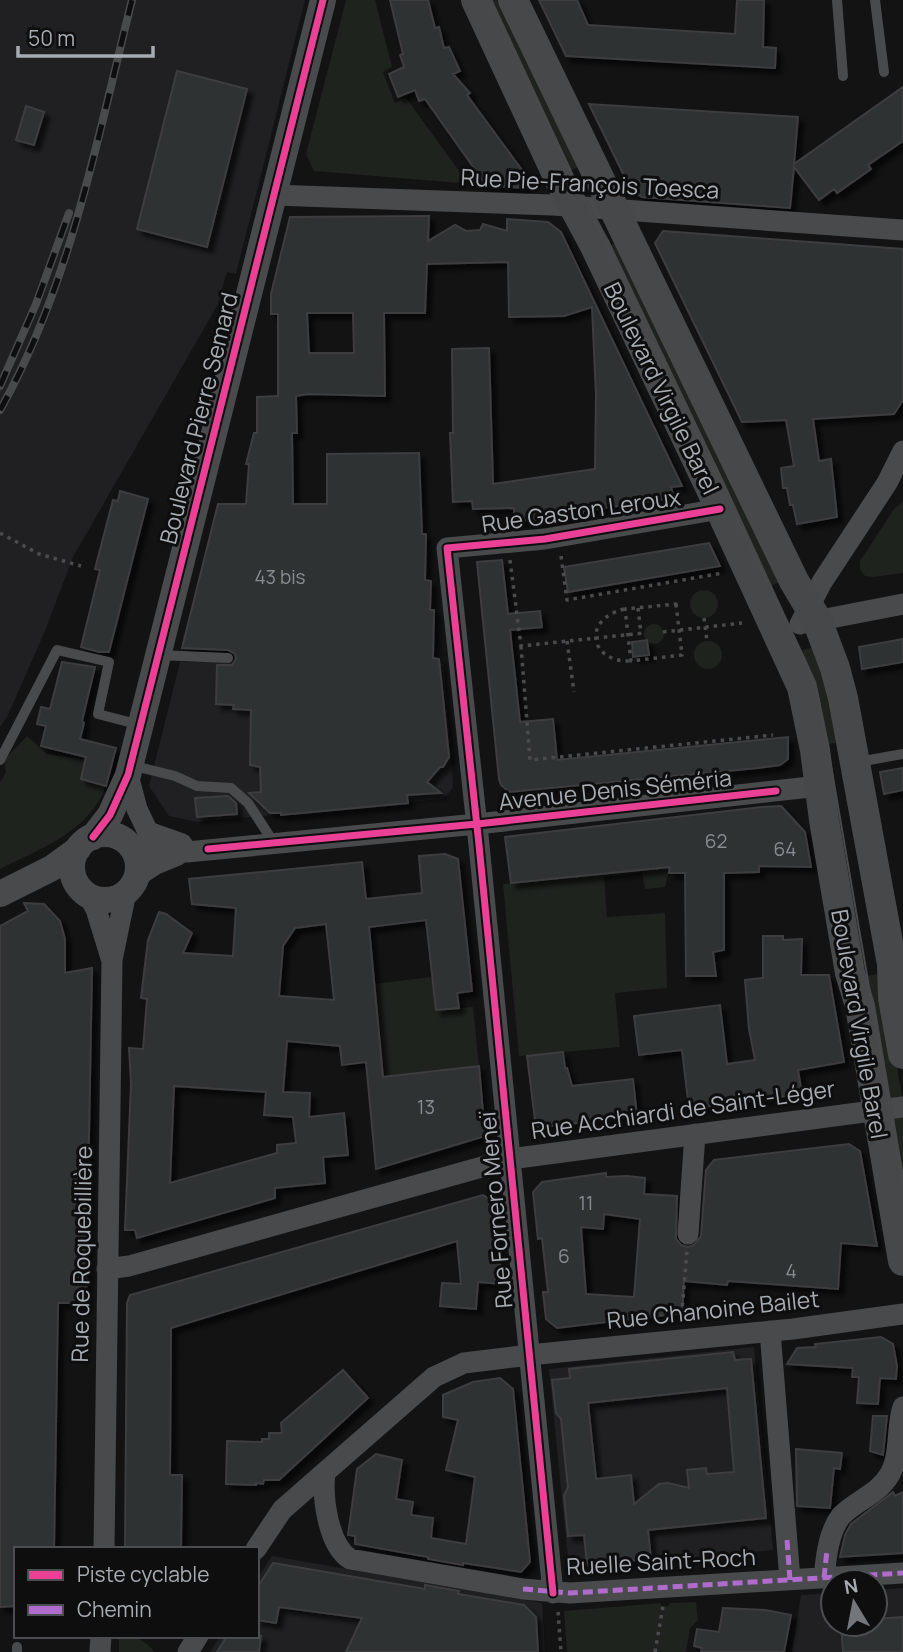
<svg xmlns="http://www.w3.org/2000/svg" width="903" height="1652" font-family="Manrope,sans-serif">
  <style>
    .built { fill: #202022 }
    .green { fill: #1e231e }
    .building { fill: #2f3031; stroke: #3c3e40; stroke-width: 2; fill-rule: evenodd; filter: url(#shadow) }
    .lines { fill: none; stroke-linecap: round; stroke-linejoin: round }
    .path { stroke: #4a4b4d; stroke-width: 3.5; stroke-dasharray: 3.5 5; stroke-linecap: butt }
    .service { stroke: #484a4c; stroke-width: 10 }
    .minor { stroke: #484a4c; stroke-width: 21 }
    .tertiary { stroke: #484a4c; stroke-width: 26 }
    .secondary { stroke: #47484a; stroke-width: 30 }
    .tram { stroke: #494a4c; stroke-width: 2 }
    .rail-casing { stroke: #494a4c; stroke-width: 8 }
    .rail { stroke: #0e0e0f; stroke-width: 5; stroke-dasharray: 16; stroke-linecap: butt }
    .quiet { stroke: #b06ccc; stroke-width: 5; stroke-dasharray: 10 5; stroke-linecap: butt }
    .cycleway-casing { stroke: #0e0e0f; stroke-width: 11 }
    .cycleway { stroke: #ea4096; stroke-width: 7 }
    .labels { text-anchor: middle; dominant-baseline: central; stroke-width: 6; stroke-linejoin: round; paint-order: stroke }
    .number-label { font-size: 19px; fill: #888d92 }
    .street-label { font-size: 23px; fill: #a6acb3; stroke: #0e0e0f }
  </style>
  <defs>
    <filter id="shadow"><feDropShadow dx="5.5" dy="5.5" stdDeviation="2" flood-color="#0009"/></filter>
  </defs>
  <rect width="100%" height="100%" fill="#131314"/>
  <path class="built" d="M0,0H305L236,274L227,272L218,304L73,557L45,631L7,717L0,727Z
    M180,662L444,664L453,788L443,799L198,822L169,816L149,786Z
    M754,1347L773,1550L569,1569L549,1369Z
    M272,1556L542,1603L545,1652H210L220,1636H257V1579Z
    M903,1588V1652H792L801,1595L833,1593V1624H875V1590Z"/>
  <path class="green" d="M346,0H375L392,67L383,72L395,103L406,98L465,179L460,183L314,171L306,154Z
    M483,0H505L584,164L566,173Z
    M620,241L784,580L768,587L604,248Z
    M903,501V573L873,577L865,576L860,569V561L894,509Z
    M690 604a14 14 0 1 1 28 0a14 14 0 1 1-28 0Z
    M644 634a10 10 0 1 1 20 0a10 10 0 1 1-20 0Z
    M694 655a14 14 0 1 1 28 0a14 14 0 1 1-28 0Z
    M816,647L842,742L822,745L798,651Z
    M27,736L47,754L86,760L106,786C89,832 41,848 0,869V782L6,773L4,760Z
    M670,867L665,887L645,889L642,872L604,877L607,917L665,913L667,988L615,993L620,1047L519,1056L503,884Z
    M881,974L903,1102V1209L863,976Z
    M432,977L436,1010L473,1007L479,1066L385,1076L374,984Z
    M696,1602L698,1620L690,1628L686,1652H567L564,1611L661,1603V1606H668L670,1603Z
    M119,1636C134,1636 146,1639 154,1652H119Z"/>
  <path class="building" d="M390,0H428L435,28L439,27L444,48L449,47L460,71L453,74L470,93L467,95L530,181L523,188L486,185L425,99L419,101L415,90L398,97L389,74L404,67L400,55L403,54Z
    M539,0H577L588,25L735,34L737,0H764L763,47L776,48L775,68L566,56Z
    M177,71L247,89L207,247L137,229Z
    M903,87V141L868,165L871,169L837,193L834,189L819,200L794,167L790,208L642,197L631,190L589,104L798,117L794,164Z
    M26,106L44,112L34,145L16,140Z
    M429,216L428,241L455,225L466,231L480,230L483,224L507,231V219L548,222L561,232L682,486L671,487L674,498L583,511V513L529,523L528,520L514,522V508L473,509L472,501L453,502L450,433H453L452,349L489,348L493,484L595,469L596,396L592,307L564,316L509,317L508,262L427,264L425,313H384L385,396L308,394L296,396L297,433H292L293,504H327V454L419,453L422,534H426L425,580L431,581L430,610H434L433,658L439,659L449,757L443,767H440L427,782L441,793L407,795L408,803L281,815V813H270L249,793L261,792L260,767L250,765L251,710L233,709L234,705L216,704L217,665H232L236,659L235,654L228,650L182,648L218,504H246L249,464H246L254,433H257V397L278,396V314H271V294L290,217ZM307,313H353L354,353H309Z
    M663,231L903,249V400L894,414L813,419L819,461L831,459L837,517L797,524L793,505H790L787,488H783L781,468L794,466L786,420L742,422L655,243Z
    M120,491L148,499L109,652H99L81,647L100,570L95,569L113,500L118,501Z
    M709,543L720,566L568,592L564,567Z
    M502,560L508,614L540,611L542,627L510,630L520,722L553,719L557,760L788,737V759L780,765L758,768L509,792L501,785L499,779L477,562Z
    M903,639V662L862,669L859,647Z
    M647,640L649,655L633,657L632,642Z
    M62,662L95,667L82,721L84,723L80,739L116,748L106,786L81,779L86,757L41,746L46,726L37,724L41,707L50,709Z
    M903,768V790L884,794L880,772Z
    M228,796L236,803L237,814L197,817L195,798Z
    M781,806L805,832L811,867L759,866V872L724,873V950L713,952L716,976H686L685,873H669L670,867L511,883L505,837L762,807Z
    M445,854L458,859L472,991L457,993L459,1008L436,1010L426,920L369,927L383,1077L479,1066L485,1136L376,1169L366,1062L342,1065L340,1046L287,1041L283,1092L310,1093L309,1117L344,1113L348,1155L323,1157L325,1183L275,1188V1198L137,1238L135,1230H125L131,1083L129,1048L143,1049L147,999L141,998L148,940L159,912L166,914L192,933L183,953L233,956L236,908L192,904L189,879L362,862L366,899L422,893L419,856ZM326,924L334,1000L279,996L283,946L295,928ZM174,1086L266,1092L264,1115L293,1117L296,1143L277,1145V1153L170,1183Z
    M24,903L44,904L60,921L65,939V973L92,968L86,1303H58L54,1549H16V1606L0,1607V926L28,911Z
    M763,936H783V940L802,939L801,975H829L844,1062L798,1070L802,1094L689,1109L682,1050L639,1055L634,1016L720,1005L727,1064L755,1060L749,1029L745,980L763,978Z
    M563,1052L565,1068H567L572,1086L633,1079L637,1116L536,1128L527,1056Z
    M849,1144L860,1151L877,1246L841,1243L838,1289L728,1281L727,1285L684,1281L682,1313L557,1328L546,1319L543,1292H548L542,1238L538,1239L533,1192L542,1182L606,1173V1177L627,1176L645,1178L644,1194L677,1196L676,1239L681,1245L688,1247L694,1245L701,1236L706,1170L714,1160ZM604,1214L640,1219L634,1297L586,1294L581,1227L603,1229Z
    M483,1195L494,1202L502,1284L478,1282L476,1309L440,1306L442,1283L461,1284L457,1241L171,1328L170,1475H182L181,1549H125L127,1303L130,1295Z
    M881,1337L893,1344L897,1366L896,1379L880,1378L878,1404L857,1403L859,1377H852L853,1368L787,1364L797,1348L816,1347L815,1344Z
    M733,1352L735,1360L751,1359L766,1518L648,1530L651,1559L587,1564L584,1535L568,1536L564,1496L568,1487L567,1479L561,1419L556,1413L552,1380L570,1378L569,1369ZM727,1388L734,1472L707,1474L706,1468L687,1470L689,1488L668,1483L659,1484L634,1504L631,1475L596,1479L588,1403Z
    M343,1370L368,1398L279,1480H264L263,1484L256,1483V1485L226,1484L227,1441L262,1442V1439H269V1433H282L281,1423Z
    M500,1378L513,1389L530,1562L521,1572L463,1563V1565L428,1559V1557L355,1544V1536L348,1535L357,1469L376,1454L402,1460L396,1499L413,1502L411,1515L433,1518L431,1538L466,1544L475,1477L446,1470L458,1420L443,1417V1395L473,1382Z
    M873,1416H887L883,1455L870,1451Z
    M796,1449L842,1453L840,1469L834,1468L830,1508L797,1506Z
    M893,1492L895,1496L903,1492V1553L840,1557L845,1535L851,1524Z
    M273,1563L425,1589V1585L459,1591L458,1594L524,1605L536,1617L538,1652H346L362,1618L279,1607L276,1623L257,1620V1588Z
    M723,1608L765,1610L791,1615L784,1652H701L702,1648L694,1646L697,1629L719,1632Z
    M903,1617V1652H843L841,1624H875V1619Z
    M227,1636H261L259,1652H217Z"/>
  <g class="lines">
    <path class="path" d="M0,533L39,554L81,566
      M561,556L567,600L723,573
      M510,560L521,646L644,633
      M676,604L682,655L631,661L625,609Z
      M638,608L641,634
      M624,609C581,620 590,663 631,661
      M704,618L707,641
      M663,632L742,623
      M567,641L574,692
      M521,646L530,760L773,735
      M681,1323L687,1250
      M558,1612L561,1652
      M655,1652L663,1606"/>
    <path class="service" d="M837,0L843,76
      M875,0L884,72
      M158,655L228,658
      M0,760L57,650L109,662L98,714L140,725
      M858,762L903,754
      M130,765L175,776L197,786L231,788L248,803L274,843
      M17,1647V1652"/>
    <path class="minor" d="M274,195L553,205L903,230
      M805,623L903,604
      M800,624L822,582L887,483L903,451
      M128,775L137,809L148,832L182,844
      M132,849L187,852L477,824L819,786
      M136,877L156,864L178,855
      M88,895L96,909L111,958
      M688,1234L695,1134
      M107,1269L129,1266L510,1159L903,1107
      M770,1331L790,1580
      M325,1473C322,1497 328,1545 350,1559L523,1589L570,1593L903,1573
      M104,1549L112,960L126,892
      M256,1549L282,1510L315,1481L434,1377L464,1363L529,1355L793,1329L903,1314
      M824,1578C826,1558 828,1533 841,1516C856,1500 878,1495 890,1474C901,1454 896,1428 903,1407
      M553,1593L479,845L447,548L545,539L720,509
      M100,1652L101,1636
      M188,1652L198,1636"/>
    <path class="tertiary" d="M72 867a33 33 0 1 1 66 0a33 33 0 1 1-66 0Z
      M93,837L110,815L128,775L323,0
      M0,894L52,868L78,849"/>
    <path class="secondary" d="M476,0L560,181L595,246L710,487L802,687L815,750L824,820L850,973L860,1006L903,1261
      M513,0L794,581L817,620L835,668L843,698L892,964L893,998L903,1054"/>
    <path class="tram" d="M489,0L808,667L818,697L828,748L903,1185"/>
    <defs>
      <path id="rail" d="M0,386L36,304L69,213
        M0,410C71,284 97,139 132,0"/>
    </defs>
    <use href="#rail" class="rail-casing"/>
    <use href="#rail" class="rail"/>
    <path class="quiet" d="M787,1540L790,1580
      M824,1578L827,1550
      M523,1589L570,1593L903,1573"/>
    <defs>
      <path id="cycleway" d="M93,837L110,815L128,775L323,0
        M208,849L477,824L776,791
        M553,1593L479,845L447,548L545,539L720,509"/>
    </defs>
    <use href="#cycleway" class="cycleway-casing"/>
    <use href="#cycleway" class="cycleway"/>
  </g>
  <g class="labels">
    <g class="number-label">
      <text x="280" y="577">43 bis</text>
      <text x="716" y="841">62</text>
      <text x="785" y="849">64</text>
      <text x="426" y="1107">13</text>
      <text x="586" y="1203">11</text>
      <text x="564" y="1256">6</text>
      <text x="791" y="1271">4</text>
    </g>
    <g class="street-label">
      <text transform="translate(590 183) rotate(3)">Rue Pie-François Toesca</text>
      <text transform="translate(662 388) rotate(64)">Boulevard Virgile Barel</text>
      <text transform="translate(198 418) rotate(-76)">Boulevard Pierre Semard</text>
      <text transform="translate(581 510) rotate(-8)">Rue Gaston Leroux</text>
      <text transform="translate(615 789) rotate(-6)">Avenue Denis Séméria</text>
      <text transform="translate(860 1024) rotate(80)">Boulevard Virgile Barel</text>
      <text transform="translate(683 1109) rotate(-8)">Rue Acchiardi de Saint-Léger</text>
      <text transform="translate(495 1210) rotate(-95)">Rue Fornero Meneï</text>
      <text transform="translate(81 1254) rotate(-89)">Rue de Roquebillière</text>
      <text transform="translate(713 1309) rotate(-6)">Rue Chanoine Bailet</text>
      <text transform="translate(661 1561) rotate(-3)">Ruelle Saint-Roch</text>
    </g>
  </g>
  <rect x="14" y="1547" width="245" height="91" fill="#0e0e0f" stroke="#4b4d51" stroke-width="2"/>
  <rect x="28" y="1570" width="35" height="10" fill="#ea4096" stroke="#4b4d51" stroke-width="2"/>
  <text x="77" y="1582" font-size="21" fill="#a6acb3">Piste cyclable</text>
  <rect x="28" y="1605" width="35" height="10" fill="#b06ccc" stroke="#4b4d51" stroke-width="2"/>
  <text x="77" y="1617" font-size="21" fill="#a6acb3">Chemin</text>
  <g transform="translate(854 1603) rotate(350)"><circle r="33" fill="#0e0e0f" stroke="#4b4d51" stroke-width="2"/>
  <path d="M0-5L12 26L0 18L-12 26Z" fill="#73767b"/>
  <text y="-10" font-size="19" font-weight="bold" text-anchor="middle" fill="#a6acb3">N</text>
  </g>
  <path d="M18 46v10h135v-10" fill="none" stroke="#a6acb3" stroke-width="3.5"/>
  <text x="28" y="46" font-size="21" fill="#a6acb3" stroke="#0e0e0f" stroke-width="5" paint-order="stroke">50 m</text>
</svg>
